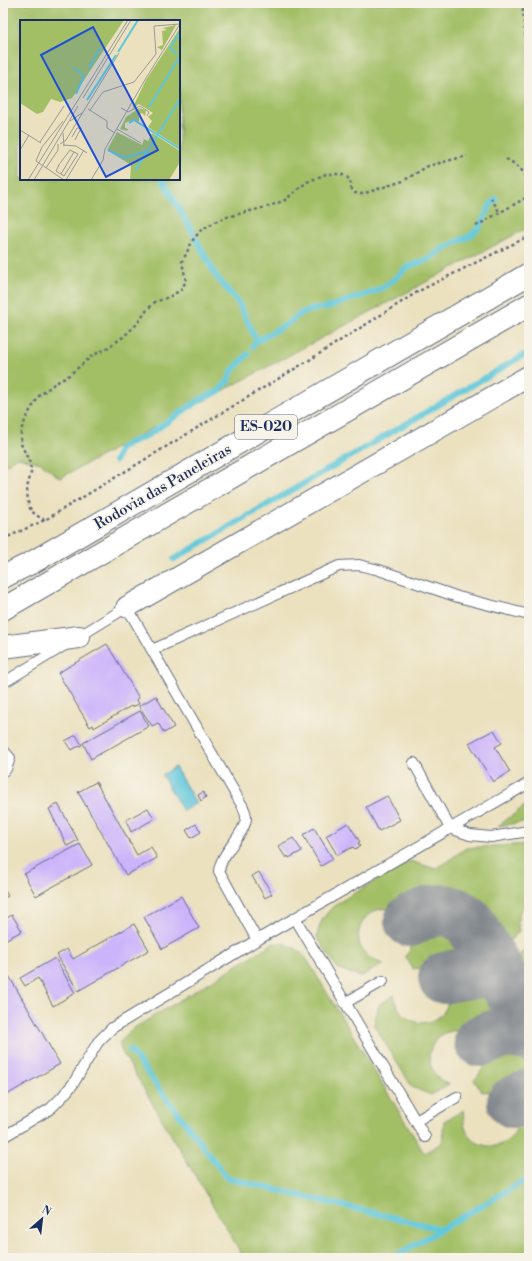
<svg xmlns="http://www.w3.org/2000/svg" width="532" height="1261" font-family="'Libre Bodoni',serif">
  <style>
    .green { fill: #a3bf66; stroke: #5f7762; fill-rule: evenodd }
    .water { fill: #5ec7da; stroke: #3c7b9c }
    .lines { fill: none; stroke-linecap: round; stroke-linejoin: round }
    .stream { stroke: #5ec7da; stroke-width: 6 }
    .taxiway { stroke: #83888e; stroke-width: 52 }
    .building { fill: #ccb4fb }
    .lane-casing { stroke: #646d80; stroke-width: 12 }
    .street-casing { stroke: #646d80; stroke-width: 23 }
    .primary-casing { stroke: #646d80; stroke-width: 24 }
    .path { stroke: #646d80; stroke-width: 2.5; stroke-dasharray: 3 3; stroke-linecap: butt }
    .lane { stroke: #fff; stroke-width: 10 }
    .street { stroke: #fff; stroke-width: 21 }
    .primary { stroke: #fff; stroke-width: 22 }
    .labels { text-anchor: middle; dominant-baseline: central; stroke-width: 3.5; stroke-linejoin: round; paint-order: stroke }
    .shield { fill: #f7f3e8; stroke: #5d6a87; stroke-width: 1 }
    .shield-label { font-size: 14px; font-weight: bold; fill: #1b2f5e }
    .street-label { font-size: 15px; fill: #1b2f5e; stroke: #f7f3e8 }
    .inset-river { fill: none; stroke: #5ec7da; stroke-width: 2 }
    .inset-road { fill: none; stroke: #989a98; stroke-width: 1 }
    .view { fill: #1d4ed8; fill-opacity: 0.15; stroke: #1d4ed8; stroke-width: 2 }
    .inset-edge { fill: none; stroke: #1b2f5e; stroke-width: 2 }
  </style>
  <rect width="100%" height="100%" fill="#f7f3e8"/>
  <filter id="ink" filterUnits="userSpaceOnUse"><feTurbulence type="fractalNoise" baseFrequency=".025" numOctaves="2"/><feDisplacementMap in="SourceGraphic" scale="8" xChannelSelector="R" yChannelSelector="G"/><feConvolveMatrix kernelMatrix="1 2 1 2 8 2 1 2 1" color-interpolation-filters="sRGB"/></filter>
  <filter id="wash" filterUnits="userSpaceOnUse"><feTurbulence type="fractalNoise" baseFrequency=".012" numOctaves="4" result="noise"/><feDisplacementMap in="SourceGraphic" scale="16" xChannelSelector="R" yChannelSelector="G"/><feGaussianBlur stdDeviation="0.9" result="paint"/><feColorMatrix in="noise" values="0 0 0 0 0 0 0 0 0 0 0 0 0 0 0 0 0 1.4 0 .05"/><feComposite in="paint" operator="in"/></filter>
  <g filter="url(#wash)">
    <rect width="100%" height="100%" fill="#ebe1bf"/>
    <path class="green" d="M3,3H529V227L60,478L41,463L18,457L3,467ZM21,21H179V179H21Z
      M529,803V821L498,826Z
      M529,844V900C519,909 516,918 519,931L506,945L496,960C490,949 481,930 473,922C460,907 437,902 418,908C413,909 409,912 404,914C362,890 337,953 384,964L360,977L337,968L317,937C320,921 324,915 336,904L410,861L436,869L466,848Z
      M432,922C461,924 468,946 482,968C466,965 454,967 438,972C429,968 423,967 413,969L405,956C413,949 414,939 413,929L422,924Z
      M282,943C293,946 299,950 306,958L424,1153L442,1143L444,1121L464,1110C457,1159 526,1157 517,1110L529,1103V1258H244L122,1052L119,1043L131,1030L272,944Z
      M529,945V1016L508,982C512,965 516,957 529,945Z
      M464,983L480,984L494,990L517,1028C500,1027 488,1028 473,1035C435,1016 410,1066 449,1085L431,1095L412,1087L374,1025L379,1005L394,995C402,1038 456,1028 448,986Z
      M505,1043C514,1045 524,1046 529,1055V1086L520,1089L507,1096C498,1091 491,1091 482,1092L474,1080C484,1071 486,1062 484,1049L494,1044Z"/>
    <path class="water" d="M175,767L196,803L183,811L162,775Z"/>
    <g class="lines">
      <path class="stream" d="M162,179L193,233
        M196,239L216,276L239,304L257,341
        M325,308L373,292L384,287L398,276L407,267L429,259L444,248L470,236L479,228L491,204L496,199
        M253,346L257,341L287,324L301,313L319,308
        M115,461L120,449L127,444L148,435L201,399L219,391L228,381L232,371L248,354
        M174,559L529,352
        M130,1050L227,1178L441,1229
        M392,1258L529,1178"/>
      <path class="taxiway" d="M410,921C432,908 449,905 469,922L529,1023
        M444,978C455,975 482,970 492,974C499,977 503,981 507,986
        M480,1041C497,1034 510,1029 529,1036
        M513,1102L529,1095"/>
    </g>
    <g id="blocks">
      <path class="building" d="M107,644L139,698L137,700L139,704L132,707L131,706L94,728L93,725L90,727L58,673Z
        M156,696L174,727L164,733L158,723L152,726L139,706Z
        M140,711L149,726L91,759L83,743Z
        M494,730L502,743L495,747L510,772L493,782L469,743Z
        M76,735L82,745L71,750L65,741Z
        M96,782L137,855L151,847L157,858L126,875L78,792Z
        M203,792L206,797L201,801L198,795Z
        M387,796L400,820L379,831L366,807Z
        M58,804L78,840L67,846L49,809Z
        M148,808L154,819L131,832L126,820Z
        M348,823L360,842L358,843L360,846L355,849L353,847L337,855L326,836Z
        M196,824L201,832L191,838L186,830Z
        M314,828L333,859L321,866L303,835Z
        M293,838L302,851L289,858L288,856L286,858L278,846Z
        M80,844L92,865L36,896L24,874Z
        M259,872L272,894L265,898L252,876Z
        M3,888L8,896L3,899Z
        M181,896L199,928L162,949L144,917Z
        M12,915L22,931L3,941V920Z
        M134,924L149,950L78,991L57,955L67,949L73,959Z
        M55,958L75,993L53,1006L38,978L25,986L20,978Z
        M9,976L60,1064L3,1097V980Z"/>
    </g>
  </g>
  <g filter="url(#ink)">
    <use href="#blocks" fill-opacity="0" stroke="#646d80" stroke-width="1"/>
    <g class="lines">
      <defs>
        <path id="lane" d="M152,650L339,566L359,565L379,570L458,597L529,615
          M3,683L127,607L243,807C244,810 246,814 246,817C246,834 221,852 219,871L257,940
          M3,750L10,758L6,769L3,771
          M414,763L450,828L470,835L491,837L529,831
          M295,918L425,1137
          M345,1003L383,981
          M416,1121L457,1097
          M3,1137L50,1109L62,1097L73,1084L98,1042L112,1028L257,940L529,783"/>
        <path id="street" d="M127,607L529,376"/>
        <path id="primary" d="M3,577L33,562L529,274
          M3,609L529,305
          M3,647L79,637"/>
      </defs>
      <use href="#lane" class="lane-casing"/>
      <use href="#street" class="street-casing"/>
      <use href="#primary" class="primary-casing"/>
      <path class="path" d="M522,3L526,41
        M506,159C512,162 518,166 522,171C525,174 525,176 529,178
        M491,198L500,213
        M476,226L529,196
        M45,520L39,517L31,511L28,502L27,488L31,473L30,463L21,444V430L28,414L39,396L54,384L67,377L92,356L106,349L123,337L137,324L147,310L155,302L169,297L181,290L186,281L182,262L193,240L201,230L217,221L227,217L270,206L285,200L307,182L326,174H341L348,178L351,184V188L355,193L362,194L403,181L428,166L467,156
        M3,539L45,520L311,359L419,291L529,236"/>
      <use href="#lane" class="lane"/>
      <use href="#street" class="street"/>
      <use href="#primary" class="primary"/>
    </g>
  </g>
  <g class="labels">
    <rect class="shield" x="235" y="415" width="62" height="24" rx="3"/>
    <g class="shield-label">
      <text x="266" y="427">ES-020</text>
    </g>
    <g class="street-label">
      <text transform="translate(163 487) rotate(-30)">Rodovia das Paneleiras</text>
    </g>
  </g>
  <g transform="translate(20 20)">
    <rect width="160" height="160" fill="#ebe1bf"/>
    <path d="M0,0H104L52,78L40,82L31,79L23,92L17,94L0,83ZM156,5L142,30L137,27L143,25L142,11L147,10L143,8ZM160,8V128L128,107L132,101L128,97L133,93L119,84L112,89L126,60ZM119,88L126,90L125,96L122,93L119,95V102L113,100L105,103V108L108,109L107,111L100,109L106,97ZM97,112L122,125L124,119L128,121L132,113L160,131V142L149,160H110L111,145L87,130Z" fill="#a3bf66"/>
    <path class="inset-river" d="M98,32L118,0M157,34L150,28L160,12M53,48L64,55M69,48L80,28M56,74L64,56M67,80L96,35M129,87L160,36M109,103L114,100L160,129M138,114L160,79M88,130L104,138L128,131M115,151L137,116"/>
    <path class="inset-road" d="M63,78L111,0M101,88L108,92L120,86L129,92L127,96M68,89L87,101V108L95,113M70,90L83,72L114,62L136,34L134,6L160,4M43,101L22,127L16,141L44,160M50,101L62,93M97,109L121,123M0,110L21,123M43,113L44,126M52,117L57,108H61L55,120M20,122L44,86M40,124L46,120L99,33M43,125L56,126L67,133M0,130L9,115M39,145L36,151L44,156L58,134M38,146L50,130L58,134M26,148L38,130V124M41,154L54,132M8,160L108,0M14,160L58,86M46,160L64,130M71,160L83,140L85,129L126,58L160,4"/>
    <path class="view" d="M73,7L138,130L86,157L21,35Z"/>
    <rect width="160" height="160" class="inset-edge"/>
  </g>
  <rect width="532" height="1261" fill="none" stroke="#f7f3e8" stroke-width="16"/>
  <g transform="translate(42 1219) rotate(28)" stroke="#f7f3e8" stroke-width="3" paint-order="stroke">
  <path d="M0-3L7 15L0 10L-7 15Z" fill="#1b2f5e"/>
  <text y="-6" font-size="11" font-weight="bold" text-anchor="middle" fill="#1b2f5e">N</text>
  </g>
</svg>
